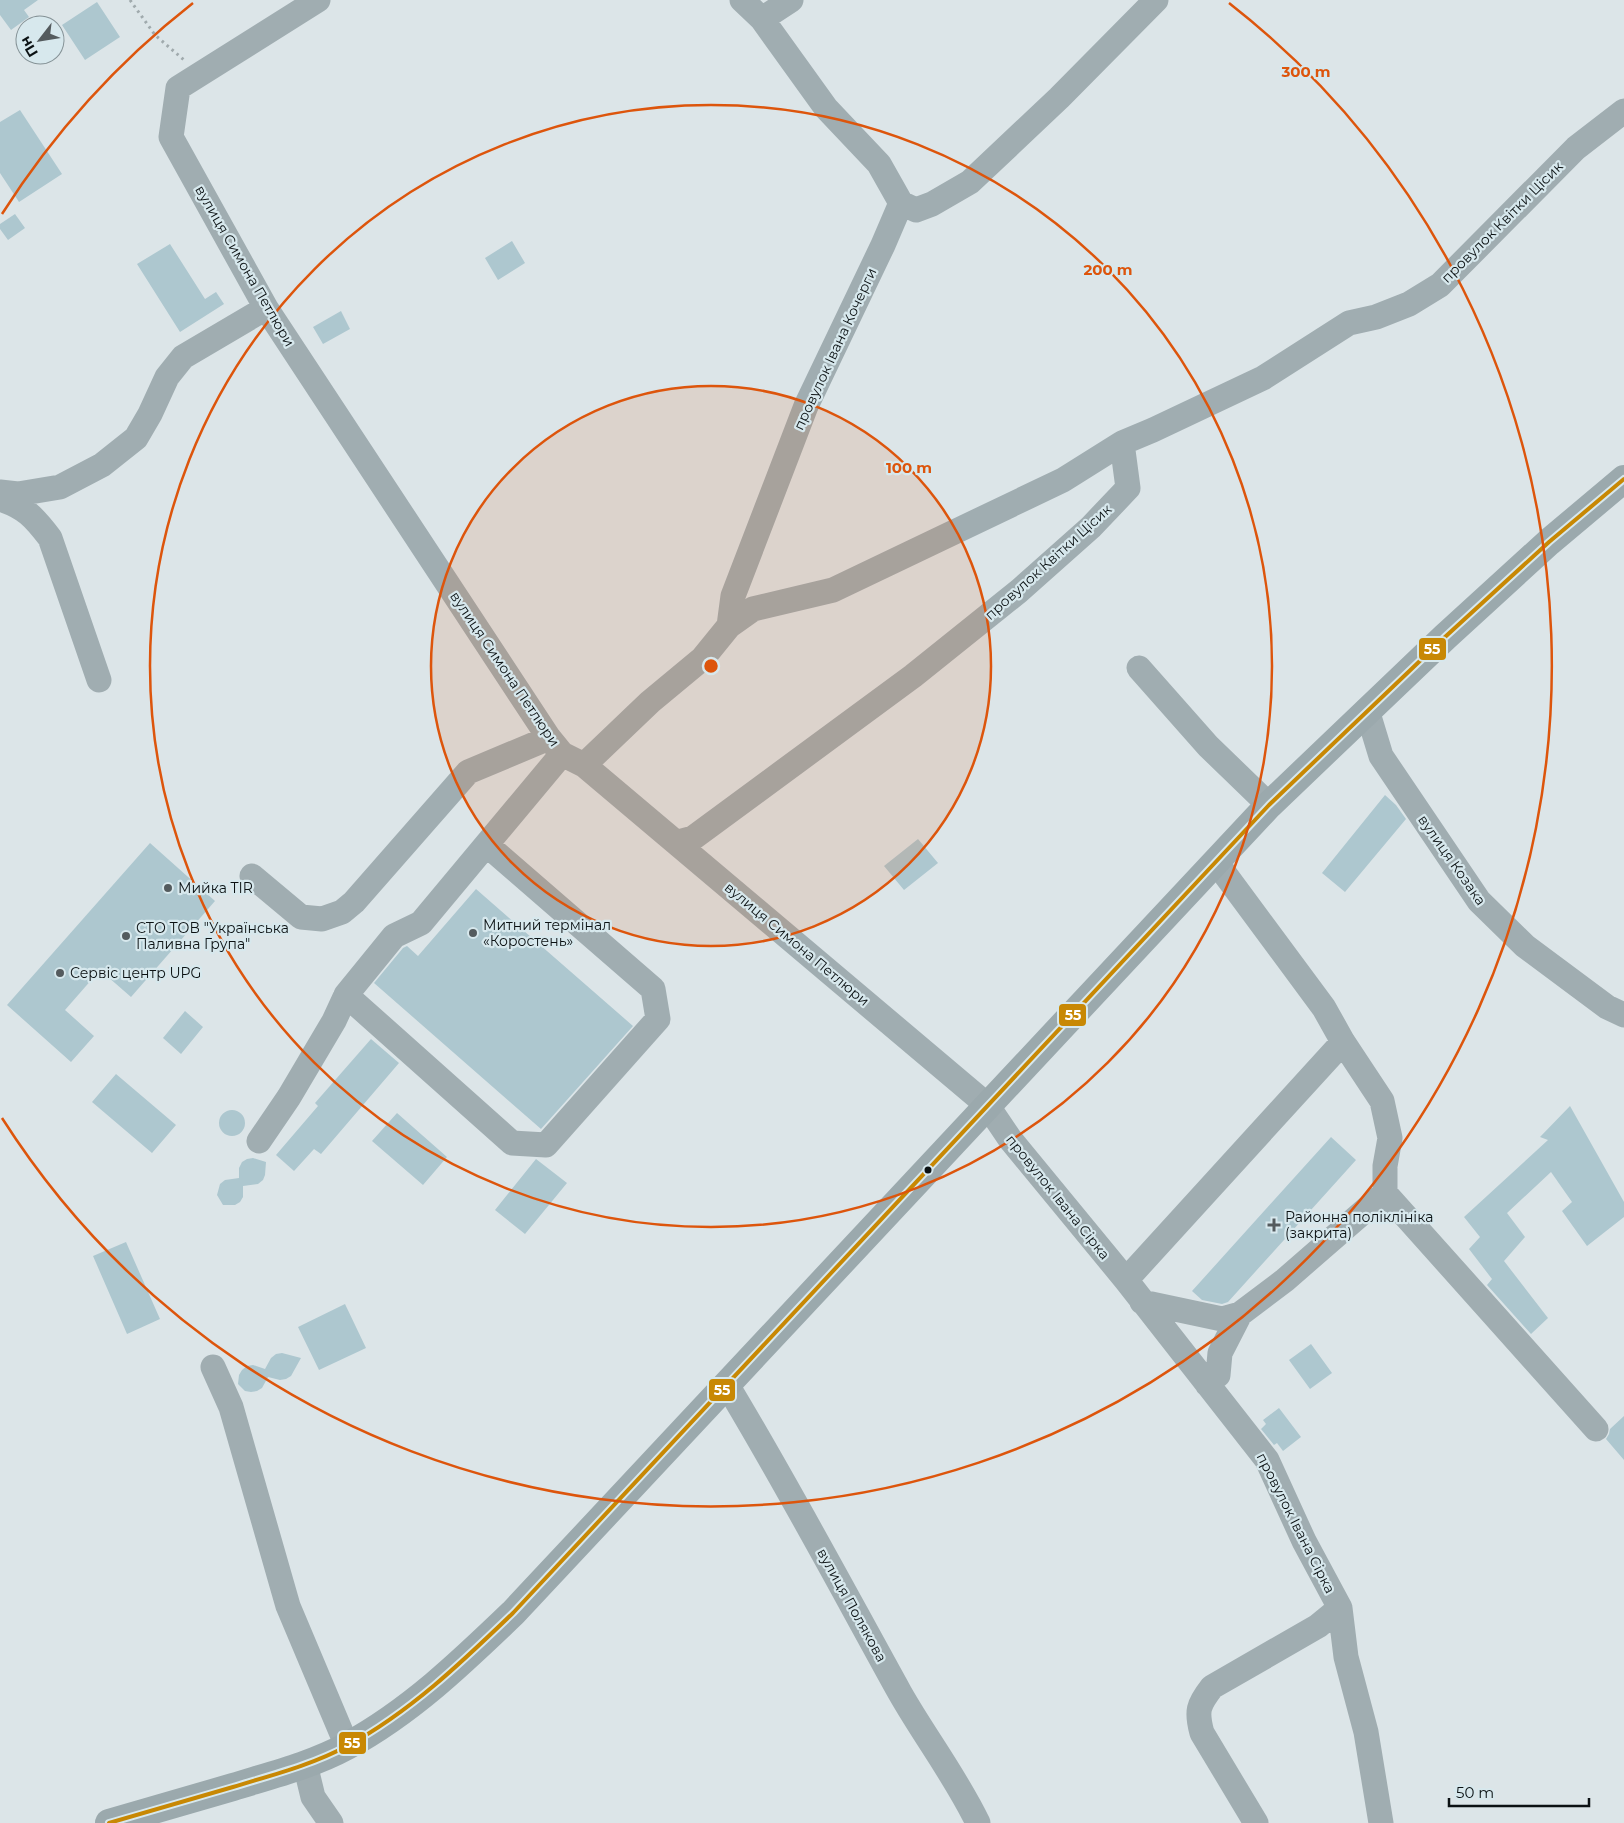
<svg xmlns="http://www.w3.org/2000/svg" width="1624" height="1823" font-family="Montserrat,sans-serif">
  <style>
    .building { fill: #adc7cf }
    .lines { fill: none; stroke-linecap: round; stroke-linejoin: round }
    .path { stroke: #a0aaad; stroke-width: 3; stroke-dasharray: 2.5 4; stroke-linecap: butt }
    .minor { stroke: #a0adb1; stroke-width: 25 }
    .highway { stroke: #9ba9ad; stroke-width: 28 }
    .bus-1-casing { stroke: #d7e8ed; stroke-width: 8 }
    .bus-1 { stroke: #c88804; stroke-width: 4 }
    .ring { fill: none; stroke: #dd550c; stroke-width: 2.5 }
    .poi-dot { fill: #545b5e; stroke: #d7e8ed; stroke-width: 2 }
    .bus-dot { fill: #0b1113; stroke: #d7e8ed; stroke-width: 2 }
    .labels { text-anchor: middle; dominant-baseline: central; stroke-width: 4.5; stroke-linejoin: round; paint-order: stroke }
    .street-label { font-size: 14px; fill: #0b1113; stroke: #d7e8ed }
    .poi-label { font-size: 14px; fill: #0b1113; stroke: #d7e8ed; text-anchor: start }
    .centre { fill: #dd550c; stroke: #d7e8ed; stroke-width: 2.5 }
    .ring-label { font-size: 15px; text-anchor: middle; font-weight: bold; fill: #dd550c; stroke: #d7e8ed; stroke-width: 4.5; stroke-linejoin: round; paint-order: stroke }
    .line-badge { stroke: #d7e8ed; stroke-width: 2 }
    .badge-label { font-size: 14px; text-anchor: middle; font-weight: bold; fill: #fff }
  </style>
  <rect width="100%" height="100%" fill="#dce5e8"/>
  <path class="building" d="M0,0H38L24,10L29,17L11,30L0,15Z
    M97,2L120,37L85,60L62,25Z
    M20,110L62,174L19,202L0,173V122Z
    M15,214L25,228L8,240L0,229V224Z
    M512,241L525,263L498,280L485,258Z
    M170,244L205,299L216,292L224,304L180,332L137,264Z
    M341,311L350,329L323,344L313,327Z
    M1385,795L1396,805L1406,819L1345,892L1322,873Z
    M918,839L938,863L904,890L884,866Z
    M150,843L215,901L131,997L100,970L65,1010L94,1036L71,1062L7,1005Z
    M476,889L633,1026L541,1129L374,983L403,948L407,946L418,956Z
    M185,1011L203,1027L181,1054L163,1038Z
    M371,1039L399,1063L321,1154L314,1149L294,1171L276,1155L318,1106L315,1103Z
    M116,1074L176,1125L152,1153L92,1102Z
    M1570,1106L1624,1202V1217L1587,1246L1562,1211L1572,1202L1551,1172L1507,1213L1525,1237L1504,1261L1548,1318L1531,1334L1487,1285L1492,1279L1469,1249L1480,1237L1464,1217L1548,1140L1540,1137Z
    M219 1123a13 13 0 1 1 26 0a13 13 0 1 1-26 0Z
    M397,1113L447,1157L423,1185L372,1141Z
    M1331,1137L1356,1160L1228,1302L1222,1304L1202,1300L1192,1291Z
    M253,1158L266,1162L265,1175L263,1180L258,1184L243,1186V1197L240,1202L235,1205H223L217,1195L220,1184L225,1180L239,1178V1168L242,1162L247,1159Z
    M536,1159L567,1183L525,1234L495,1210Z
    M126,1242L160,1319L127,1334L93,1256Z
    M345,1304L366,1348L319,1370L298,1327Z
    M1311,1344L1332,1373L1310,1389L1289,1360Z
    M282,1353L301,1358L291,1376L286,1379L280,1380L268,1377L262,1388L257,1391L251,1392L245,1391L238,1384L239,1375L242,1370L247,1366L253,1365L265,1369L271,1358L276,1354Z
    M1279,1408L1301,1437L1283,1451L1277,1443L1274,1445L1261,1429L1266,1424L1263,1420Z
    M1624,1416V1460L1606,1439L1609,1434L1610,1429Z"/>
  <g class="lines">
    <path class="path" d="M130,0L155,35L184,60"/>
    <path class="minor" d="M318,0L178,88L171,137L266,308L549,738L562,754L584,765L987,1105L1010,1139L1126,1280L1267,1460L1304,1541L1340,1608L1318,1626L1212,1687C1198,1705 1196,1711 1202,1733L1256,1823
      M742,0L762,19L826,108L879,164L901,203
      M762,19L791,0
      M0,492L18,494L60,487L102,465L136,438L150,414L167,377L183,357L266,308
      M0,499C25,507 34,517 50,538L99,680
      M729,626L753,609L833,590L1063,480L1122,443
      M1139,668L1208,746L1269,805
      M1367,710L1381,756L1479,901L1525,946L1607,1007L1624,1015
      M584,765L650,702L703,658L729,626L733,596L806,406L883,245L901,203L916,210L932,204L970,182L1059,98L1156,0
      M678,842L693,838L913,676L1019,591L1091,527L1128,488L1122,443L1153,430L1263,378L1349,323L1376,317L1409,304L1440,285L1576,148L1624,111
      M1216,862L1324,1008L1343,1042L1382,1101L1390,1138L1385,1166V1193L1596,1429
      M252,876L301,917L322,919L342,912L354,902L468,772L549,738
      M346,995L512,1143L546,1145L658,1019L653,989L487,845
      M259,1141L289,1097L334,1021L346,995L394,936L421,923L562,754
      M1126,1280L1343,1042
      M1142,1302L1222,1319L1240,1314L1285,1280L1385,1193
      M213,1367L231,1407L288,1606L347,1746
      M1207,1384L1218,1375L1220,1353L1240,1314
      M727,1385C788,1486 843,1590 900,1693C925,1737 956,1777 978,1823
      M1340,1608L1346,1657L1366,1732L1381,1823
      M305,1764L313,1797L331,1823"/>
    <path class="highway" d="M109,1823C151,1811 192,1799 233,1787C272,1775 312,1765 347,1746C410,1712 462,1662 513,1613L1269,805L1445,637L1549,542L1624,479"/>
    <defs>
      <path id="bus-1" d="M109,1823C151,1811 192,1799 233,1787C272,1775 312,1765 347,1746C410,1712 462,1662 513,1613L1269,805L1445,637L1549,542L1624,479"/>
    </defs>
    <use href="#bus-1" class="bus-1-casing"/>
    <use href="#bus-1" class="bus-1"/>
  </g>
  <circle cx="711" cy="666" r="280" fill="#dd550c" fill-opacity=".12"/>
  <g class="ring">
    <circle cx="711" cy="666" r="280"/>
    <circle cx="711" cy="666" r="561"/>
    <path d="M2 214A841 841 0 0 1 193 3M1229 3A841 841 0 1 1 2 1118"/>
  </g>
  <g class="poi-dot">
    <circle cx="168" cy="888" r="5"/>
    <circle cx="473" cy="933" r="5"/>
    <circle cx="126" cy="936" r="5"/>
    <circle cx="60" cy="973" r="5"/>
    <path d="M1271.5 1217.5h5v5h5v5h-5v5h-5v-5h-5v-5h5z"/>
  </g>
  <circle class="bus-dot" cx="928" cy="1170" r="4.5"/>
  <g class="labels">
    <g class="street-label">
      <text transform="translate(1502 222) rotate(-45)">провулок Квітки Цісик</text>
      <text transform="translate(245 266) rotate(60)">вулиця Симона Петлюри</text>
      <text transform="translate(835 349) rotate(-65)">провулок Івана Кочерги</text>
      <text transform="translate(1048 562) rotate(-42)">провулок Квітки Цісик</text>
      <text transform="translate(505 669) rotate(56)">вулиця Симона Петлюри</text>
      <text transform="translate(1452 860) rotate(55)">вулиця Козака</text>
      <text transform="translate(797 944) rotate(40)">вулиця Симона Петлюри</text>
      <text transform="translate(1058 1197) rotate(51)">провулок Івана Сірка</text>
      <text transform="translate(1296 1523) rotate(63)">провулок Івана Сірка</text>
      <text transform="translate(852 1605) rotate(61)">вулиця Полякова</text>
    </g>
    <g class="poi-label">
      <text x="178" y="888">Мийка TIR</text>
      <text x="483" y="925">Митний термінал<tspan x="483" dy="16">«Коростень»</tspan></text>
      <text x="136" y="928">СТО ТОВ "Українська<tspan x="136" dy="16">Паливна Група"</tspan></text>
      <text x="70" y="973">Сервіс центр UPG</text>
      <text x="1285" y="1217">Районна поліклініка<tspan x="1285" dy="16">(закрита)</tspan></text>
    </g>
  </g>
  <circle cx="711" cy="666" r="8" class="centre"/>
  <g class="ring-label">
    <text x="1306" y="77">300 m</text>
    <text x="1108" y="275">200 m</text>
    <text x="909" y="473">100 m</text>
  </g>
  <g class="line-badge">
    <rect x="1418" y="637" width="29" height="24" rx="5" fill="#c88804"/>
    <rect x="1058" y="1003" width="29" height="24" rx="5" fill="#c88804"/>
    <rect x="708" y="1378" width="28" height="24" rx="5" fill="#c88804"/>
    <rect x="338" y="1731" width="29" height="24" rx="5" fill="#c88804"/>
  </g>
  <g class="badge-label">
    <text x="1432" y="654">55</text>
    <text x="1073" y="1020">55</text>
    <text x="722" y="1395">55</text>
    <text x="352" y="1748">55</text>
  </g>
  <g transform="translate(40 40) rotate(239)"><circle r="24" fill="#d7e8ed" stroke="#859296"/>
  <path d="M0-4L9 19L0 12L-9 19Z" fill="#545b5e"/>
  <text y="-8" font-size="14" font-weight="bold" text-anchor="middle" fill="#0b1113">Пн</text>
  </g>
  <path d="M1449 1798v8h140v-8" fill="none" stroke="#0b1113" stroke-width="2.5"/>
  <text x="1456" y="1798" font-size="15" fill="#0b1113" stroke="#d7e8ed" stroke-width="4" paint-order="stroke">50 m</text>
</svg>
